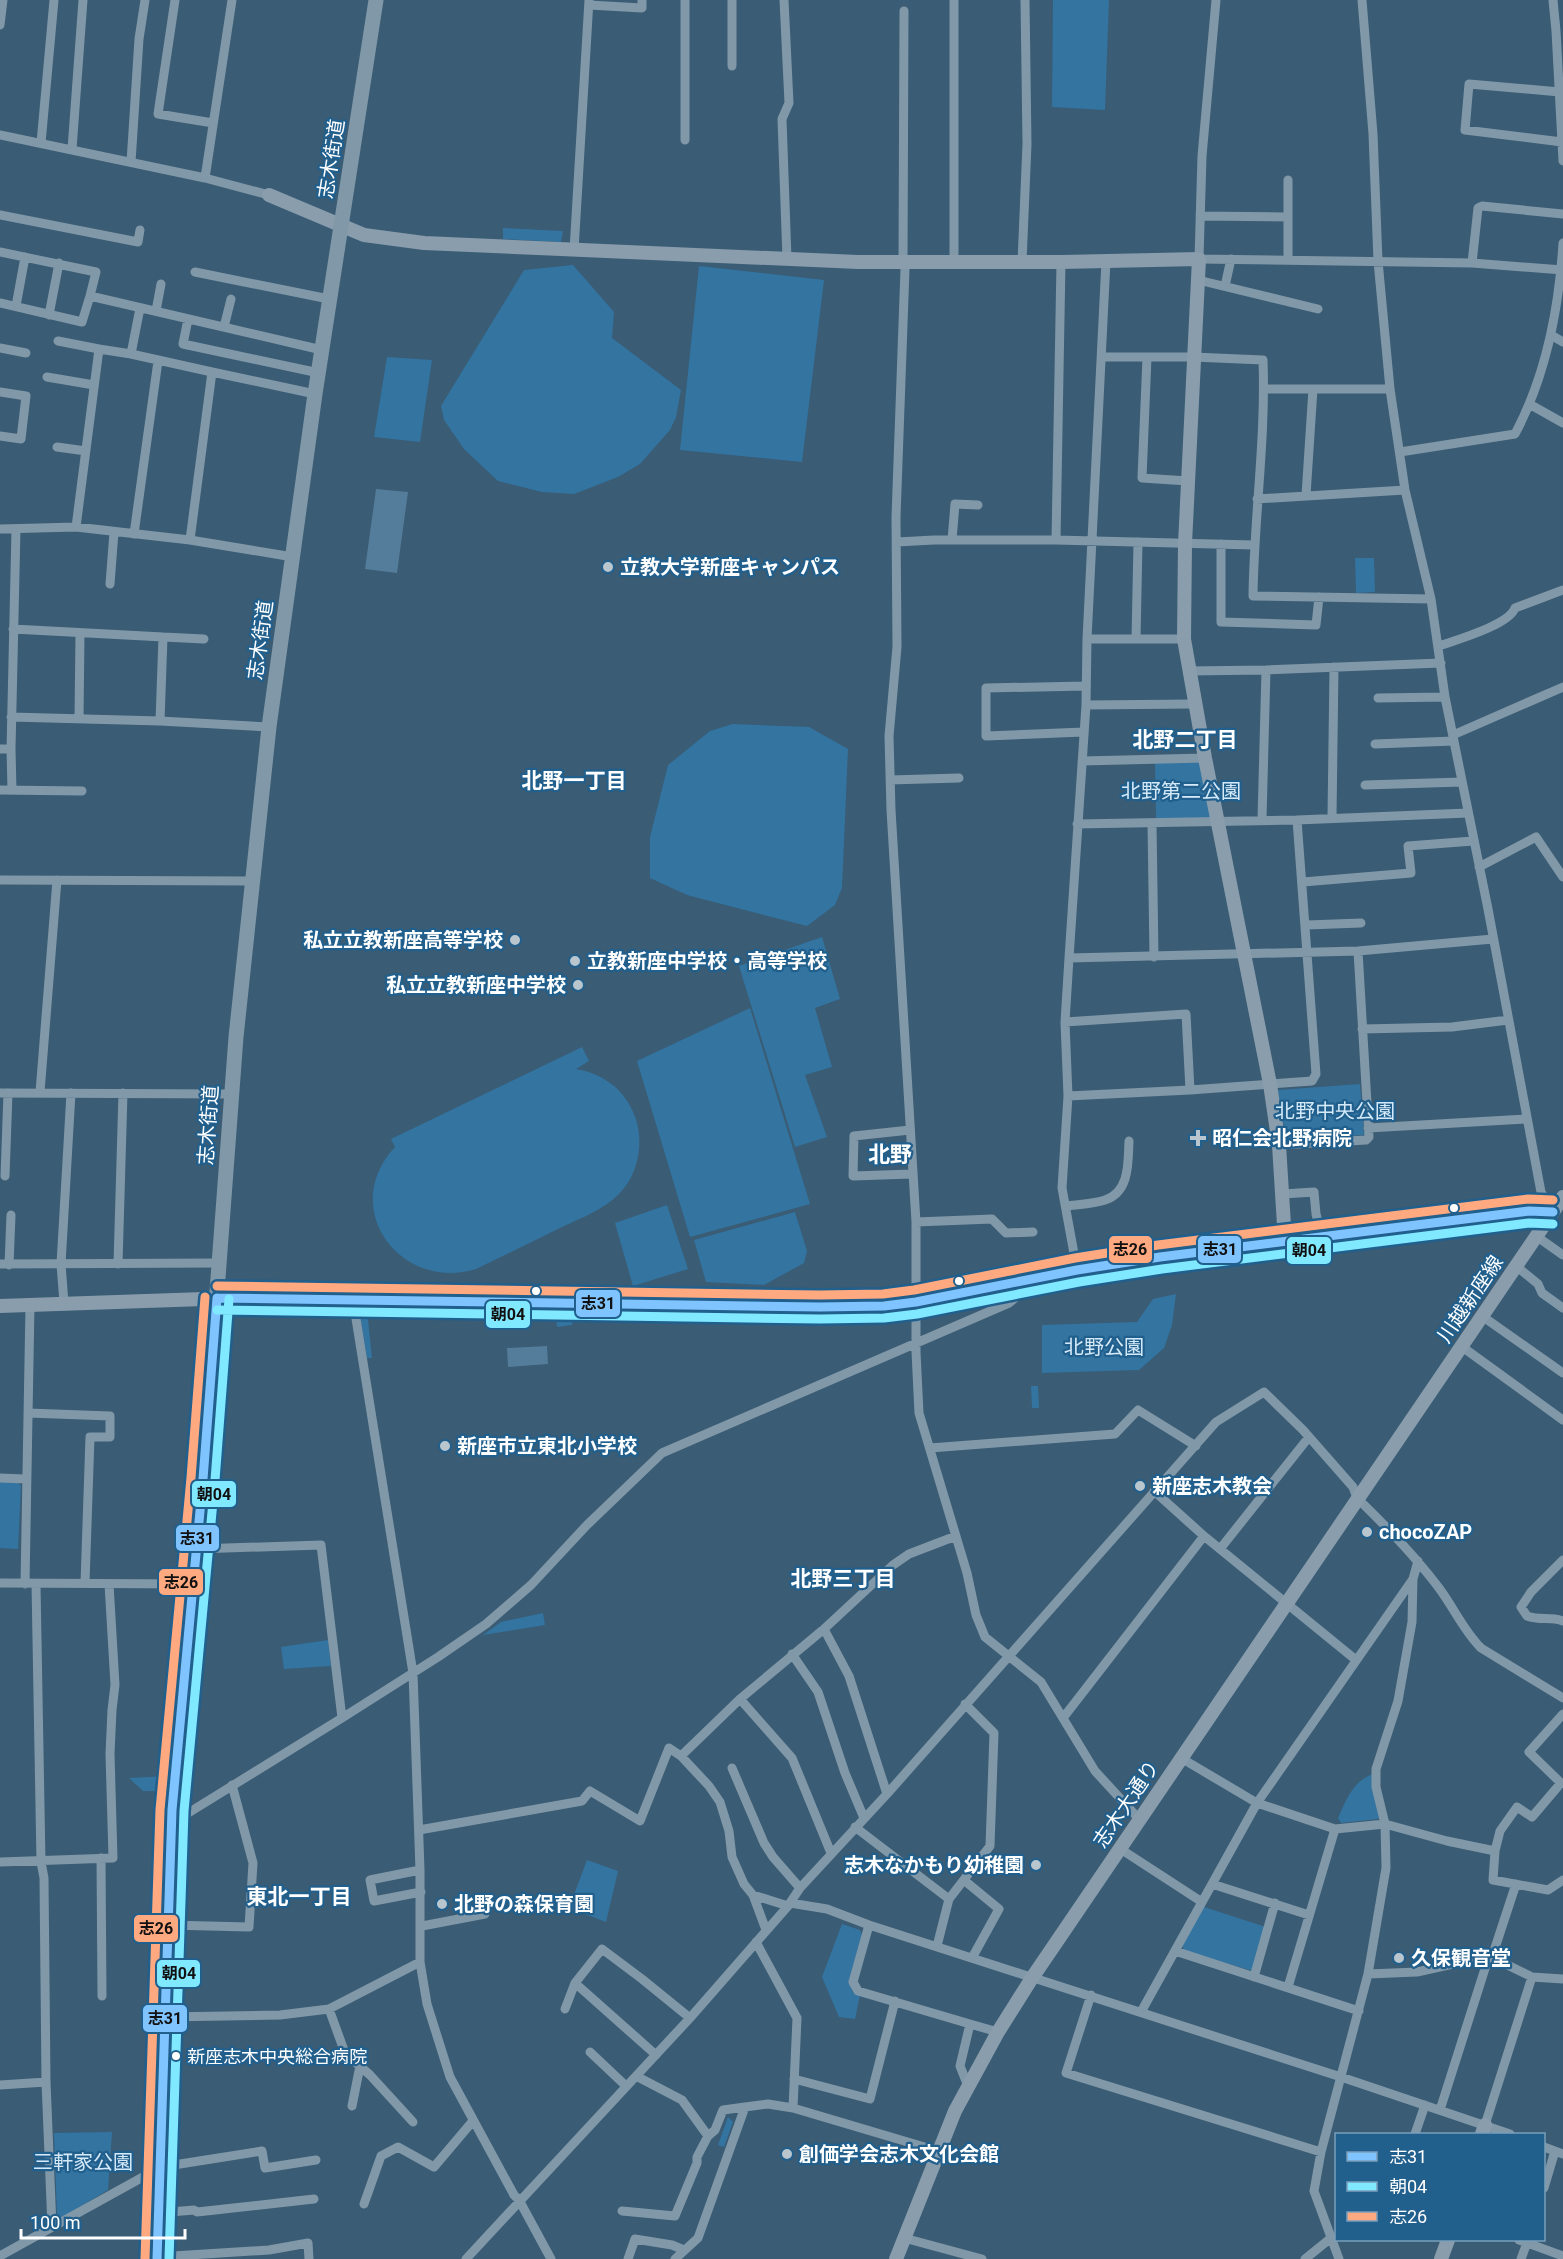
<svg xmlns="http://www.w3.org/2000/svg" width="1563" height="2259" font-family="Roboto,'Noto Sans JP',sans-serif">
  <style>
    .green { fill: #3374a1 }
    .water { fill: #537d9b }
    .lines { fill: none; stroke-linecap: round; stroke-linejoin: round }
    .street { stroke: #8198a8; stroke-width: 9 }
    .secondary { stroke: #899dad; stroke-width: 14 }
    .primary { stroke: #8098a7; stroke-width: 15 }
    .bus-1-casing { stroke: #215f8d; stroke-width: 14 }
    .bus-2-casing { stroke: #215f8d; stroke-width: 14 }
    .bus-3-casing { stroke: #215f8d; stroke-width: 14 }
    .bus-1 { stroke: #80c4ff; stroke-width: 9 }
    .bus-2 { stroke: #80e8ff; stroke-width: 9 }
    .bus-3 { stroke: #ffa980; stroke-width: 9 }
    .poi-dot { fill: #bac6ce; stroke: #215f8d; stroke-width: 2 }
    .bus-dot { fill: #fff; stroke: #215f8d; stroke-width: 2 }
    .labels { text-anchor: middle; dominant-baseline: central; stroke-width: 4.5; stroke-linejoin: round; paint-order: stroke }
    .bus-label { font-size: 18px; fill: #fff; stroke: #215f8d; text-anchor: start }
    .street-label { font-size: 20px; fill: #fff; stroke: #215f8d }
    .poi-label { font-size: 20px; font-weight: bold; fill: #fff; stroke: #215f8d; text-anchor: start }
    .park-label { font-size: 20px; fill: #d5eaf9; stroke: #215f8d }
    .neighbourhood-label { font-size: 21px; font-weight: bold; fill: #fff; stroke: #215f8d }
    .quarter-label { font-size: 22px; font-weight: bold; fill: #fff; stroke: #215f8d }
    .line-badge { stroke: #215f8d; stroke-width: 2 }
    .pale-badge-label { font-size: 16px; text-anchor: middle; font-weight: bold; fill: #111 }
  </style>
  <rect width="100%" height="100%" fill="#3a5c74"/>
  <path class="green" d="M1053,0H1109L1105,110L1052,107Z
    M503,228L563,231L561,242L503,239Z
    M573,265L614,312L612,338L681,390L676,417L670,430L640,464L618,477L574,494L542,492L498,481L464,449L444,420L441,406L524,270Z
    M699,266L824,280L802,462L680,450Z
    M387,357L432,360L420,442L374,437Z
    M1355,558H1374L1375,592L1356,593Z
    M733,724L809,727L848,749L842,888L835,905L807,926L687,895L650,878V837L668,765L710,731Z
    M1202,762L1212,818H1156L1155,763Z
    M822,937L840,999L815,1008L832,1067L805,1075L827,1137L795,1147L739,966Z
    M750,1008L810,1204L690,1237L637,1061Z
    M582,1047L589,1061L576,1069C602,1073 624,1089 634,1114C645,1140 639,1175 618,1195C603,1210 581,1218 562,1227C534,1241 505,1255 476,1269C400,1292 338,1208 395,1147L391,1139Z
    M1360,1084L1364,1135L1286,1140L1278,1090Z
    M667,1205L688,1269L633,1286L615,1223Z
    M795,1212L807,1251L804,1263L764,1285L706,1282L694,1240Z
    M1176,1294L1172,1325L1164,1348L1139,1370L1042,1373V1325L1137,1322L1153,1299Z
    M359,1310H367L372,1358H367Z
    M556,1314H573L572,1325L557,1327Z
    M1031,1386H1038L1039,1408H1032Z
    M0,1482H17L21,1486L18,1549L0,1548Z
    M543,1613L545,1625L483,1635L501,1622Z
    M328,1640L331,1666L284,1669L281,1647Z
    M1373,1774L1381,1817L1378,1819L1341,1823L1338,1818C1346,1800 1353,1781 1373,1774Z
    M168,1776L166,1791H143L129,1778Z
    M587,1860L618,1871L606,1922L569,1908Z
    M1204,1907L1266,1927L1253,1971L1185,1951L1182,1946Z
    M842,1924L860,1930L862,1935L849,1981L853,1992L860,1995L855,2019L839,2017L822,1977Z
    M728,2117L733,2122L724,2147L718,2145Z
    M112,2132L108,2190L61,2218L57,2215L54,2133Z"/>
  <path class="water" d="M376,489L408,492L397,573L365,569Z
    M547,1346L548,1364L508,1367L507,1348Z"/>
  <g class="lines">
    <path class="street" d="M175,0L158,114L213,123
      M685,0V140
      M732,0V66
      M784,0L789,103L782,119L787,259
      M954,0V263
      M1216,0L1202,156L1199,259L1472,263L1563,270
      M1362,0L1373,134L1378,261L1390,389L1405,490L1431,599L1445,697L1488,909L1541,1192L1553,1212
      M1553,0L1556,31L1563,161
      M589,5L642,8V0
      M904,11L903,263L905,269L896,517L897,647L889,736L891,810L916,1222V1352L919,1413L967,1573L976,1615L985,1637L1041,1682L1095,1771L1139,1819
      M0,25L3,0
      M1560,92L1469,84L1465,130L1562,142
      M0,135L205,178L269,195
      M41,143L54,0
      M72,149L83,0
      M131,162L139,39L145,0
      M205,178L232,0
      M0,215L138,242L140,230
      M1200,216L1288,217V260
      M1288,217V180
      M574,250L589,0
      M0,252L96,272L90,296L322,350
      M1106,261L1087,639L1086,705L1069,958L1358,951L1493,939
      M1022,262L1027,144L1025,0
      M1472,263L1478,208L1482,206L1563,214
      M195,272L329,299
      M1198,280L1318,309
      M1225,286L1231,259
      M0,303L82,322L90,296
      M16,306L25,257
      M156,311L161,284
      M49,315L59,263
      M188,319L183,344L319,373
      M224,327L231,299
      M1551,335L1563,342
      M58,341L99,349
      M0,348L26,353
      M131,354L212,372L190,540
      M1102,357H1193L1263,360C1266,439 1254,517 1253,596L1431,599
      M1147,357L1142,478L1188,481
      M212,372L315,394
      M47,377L94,385
      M1264,389H1390
      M0,392L26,396L21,439L0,436
      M1531,405L1563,423
      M57,447L86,451
      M1400,452L1515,434C1546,376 1559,308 1563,243
      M1306,495L1313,389
      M1257,499L1405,490
      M76,527L99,349L131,354L140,308
      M0,529L76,527L190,540L293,557
      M134,534L158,361
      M952,540L955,504L978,505
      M1056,540L1061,262
      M897,542L934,540H1056L1253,545
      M1221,544V622L1316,625L1319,597
      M110,584L114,532
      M13,629L163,637L160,721
      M163,637L204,639
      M1087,639H1184
      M1136,639L1138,542
      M1439,646C1456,640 1509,625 1515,608L1563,590
      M1188,671L1266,670L1441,663
      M1378,698L1445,697
      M1086,705L1194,704
      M11,717L160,721L269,727
      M79,718L80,633
      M1084,732L986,736V688L1086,686
      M1453,735L1563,687
      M1375,744L1454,741
      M0,749H11L16,529
      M11,749L12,790
      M1082,761L1205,758
      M890,780L959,778
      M1365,785L1462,782
      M0,790L82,791
      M1332,817L1334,667
      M1262,819L1266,670
      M1152,823L1154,957
      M1077,824L1297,820L1468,813
      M1479,867L1536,837L1563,877
      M0,880L252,881
      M1303,882L1411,873L1408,846L1473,841
      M1307,925L1361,923
      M1069,958L1065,1022L1186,1014L1190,1090L1312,1081L1316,1074L1297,820
      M1065,1022L1068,1096L1190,1090
      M1362,1029L1452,1027L1508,1020
      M40,1092L57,880
      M0,1093L231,1094
      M1068,1096L1062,1188L1077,1270
      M1368,1128L1527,1119
      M910,1130L854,1136L853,1176L912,1174
      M1279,1145L1366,1140L1369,1137L1358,951
      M5,1176L8,1093
      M1283,1194L1314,1192L1316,1214L1322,1237
      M1067,1206C1079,1204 1094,1204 1105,1200C1130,1192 1128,1162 1129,1141
      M916,1222L992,1219L1006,1233L1033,1232
      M1536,1236L1563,1255
      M0,1264L219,1263
      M118,1264L123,1093
      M9,1265L11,1215
      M1516,1266L1538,1284L1542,1293L1563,1308
      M353,1300L413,1673L420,1870V1962L427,2004L450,2077L514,2195L519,2200L551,2259
      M64,1303L61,1264L71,1093
      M1482,1316L1563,1373
      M1461,1346L1563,1420
      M28,1413L110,1416V1437H90L85,1583
      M930,1448L1115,1434L1138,1410L1196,1446
      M0,1478L25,1479
      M1154,1491L1204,1536L1356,1660
      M196,1549L321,1545L342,1718
      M1220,1549L1309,1437
      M1563,1560L1531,1592L1521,1607L1527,1616C1540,1621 1551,1616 1563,1621
      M0,1583L193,1584
      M25,1584L30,1305
      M36,1584L41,1862L44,1878L46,2082L52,2227
      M824,1629L849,1676L887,1794
      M792,1654L818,1692L845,1773L864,1818
      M740,1699L792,1758L831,1853
      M1563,1714L1529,1752L1561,1783L1532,1817L1517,1807L1500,1831L1495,1851L1493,1880L1548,1890L1563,1880
      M1063,1718L1204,1536
      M1181,1758L1257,1803L1335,1829L1385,1824L1447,1841L1495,1851
      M732,1768L764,1843L773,1857L800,1888
      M172,1823L342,1718L438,1657L486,1624L531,1585L587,1525L662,1453L1009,1303L1015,1298L1018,1282
      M855,1827L949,1899
      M419,1830L582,1801L590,1791L640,1821L669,1748L681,1756
      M1119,1848L1202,1902
      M101,1858L102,1996
      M0,1862L113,1858L110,1754L112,1710L115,1685L109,1584
      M420,1870L370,1880L374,1901L421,1892
      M965,1881L999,1909L972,1958
      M1212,1884L1309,1915
      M753,1895L788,1906
      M790,1903L827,1909L869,1925L1341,2077L1510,2134
      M168,1925L249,1927L253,1863L232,1785
      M869,1925L853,1982L858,1991L970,2024L960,2066L968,2086
      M422,1926L485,1914
      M766,1930L753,1895L744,1884L732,1857L729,1831L720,1802L709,1786L681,1756L740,1699L824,1629L893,1565L909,1554L956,1536
      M756,1942L797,2018L793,2108
      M937,1946L949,1899L990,1846L994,1733L965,1704
      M1175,1951L1359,2011
      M1492,1957L1516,1884
      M1368,1974L1417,1972L1489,1956L1532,1977L1563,1979
      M1254,1977L1275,1903
      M1288,1987L1335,1829
      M1091,1995L1066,2073L1321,2152
      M329,2009L345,2053L370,2075L413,2122
      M565,2009L575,1983
      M1141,2012L1257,1803L1413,1579
      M165,2017L280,2015L329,2009L420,1962
      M970,2024L998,2032
      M590,2052L626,2086
      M656,2055L575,1983L602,1949L642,1979L690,2018
      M636,2076L682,2100L708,2136L715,2130L723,2110L745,2107
      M794,2079L870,2099L895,2001
      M0,2085L46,2082
      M352,2106L360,2066
      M1440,2110L1489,1956
      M1485,2125L1532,1977
      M1415,2134L1425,2105
      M1544,2147L1563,2154
      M1544,2188L1555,2151
      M364,2204L381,2156L398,2147L434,2167L472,2122
      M622,2211L675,2216L697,2163V2157L708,2136
      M159,2213L194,2210L197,2212L314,2199
      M904,2238L982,2259
      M1519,2240L1563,2256
      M0,2256L161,2167L262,2151L265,2168L316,2160
      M157,2257L269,2250L308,2243L309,2259
      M466,2259L690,2018L788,1906L800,1888L887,1794L1216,1422L1264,1392L1303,1430L1353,1487L1357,1498C1386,1526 1415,1556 1439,1588C1454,1608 1463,1630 1481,1648L1563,1698
      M628,2259L635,2239L672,2245L684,2250
      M675,2259L698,2238L745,2107L768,2104L793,2108L938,2151
      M1305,2259L1331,2238
      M1339,2259L1314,2191L1321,2152L1368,1974L1386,1868L1385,1824L1376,1787V1769L1398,1701L1412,1622L1413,1579L1418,1561
      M1521,2259L1528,2240"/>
    <path class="secondary" d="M269,195L364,235L424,243L858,262H1061L1199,259L1185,544L1184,639L1205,758L1270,1084L1279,1145L1285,1241
      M0,1306L233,1298L820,1307L884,1306L916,1302L1077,1270L1160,1257L1529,1211L1553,1212
      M1482,2134L1485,2125
      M896,2259L955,2111L998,2032L1032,1978L1563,1197
      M1441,2259L1448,2240"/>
    <path class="primary" d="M157,2259L172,1810L203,1479L236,1037L269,727L315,394L376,0"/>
    <defs>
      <path id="bus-1" d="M217,1298L820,1307L884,1306L916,1302L1077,1270L1160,1257L1529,1211L1553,1212
        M157,2259L172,1810L203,1479L217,1298"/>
      <path id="bus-2" d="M217,1310L820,1319L884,1318L917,1314L1079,1282L1162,1269L1529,1223L1553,1224
        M169,2259L184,1811L215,1480L229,1299"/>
      <path id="bus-3" d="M217,1286L820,1295L883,1294L914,1290L1075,1258L1158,1245L1528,1199L1553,1200
        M145,2259L160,1810L191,1478L205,1297"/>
    </defs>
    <use href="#bus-1" class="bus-1-casing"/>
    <use href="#bus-2" class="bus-2-casing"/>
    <use href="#bus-3" class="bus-3-casing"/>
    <use href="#bus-1" class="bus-1"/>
    <use href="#bus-2" class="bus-2"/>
    <use href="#bus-3" class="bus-3"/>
  </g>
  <g class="poi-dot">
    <circle cx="608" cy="567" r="6"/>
    <circle cx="515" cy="940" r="6"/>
    <circle cx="575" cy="961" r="6"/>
    <circle cx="578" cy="985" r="6"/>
    <path d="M1195 1129h6v6h6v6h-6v6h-6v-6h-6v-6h6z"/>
    <circle cx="445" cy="1446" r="6"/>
    <circle cx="1140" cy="1486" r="6"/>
    <circle cx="1367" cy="1532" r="6"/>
    <circle cx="1036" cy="1865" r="6"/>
    <circle cx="442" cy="1904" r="6"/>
    <circle cx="1399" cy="1958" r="6"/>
    <circle cx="787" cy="2154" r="6"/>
  </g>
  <g class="bus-dot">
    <circle cx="1454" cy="1208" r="5"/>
    <circle cx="959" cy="1281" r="5"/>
    <circle cx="536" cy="1291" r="5"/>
    <circle cx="176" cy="2056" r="5"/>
  </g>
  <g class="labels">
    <g class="bus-label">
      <text x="187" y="2056">新座志木中央総合病院</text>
    </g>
    <g class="street-label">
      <text transform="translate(331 159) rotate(-81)">志木街道</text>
      <text transform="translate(260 640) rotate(-82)">志木街道</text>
      <text transform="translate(208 1125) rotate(-86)">志木街道</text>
      <text transform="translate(1470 1299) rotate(-56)">川越新座線</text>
      <text transform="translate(1126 1804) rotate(-56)">志木大通り</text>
    </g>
    <g class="poi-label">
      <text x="620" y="567">立教大学新座キャンパス</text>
      <text x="503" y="940" text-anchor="end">私立立教新座高等学校</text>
      <text x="587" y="961">立教新座中学校・高等学校</text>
      <text x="566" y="985" text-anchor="end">私立立教新座中学校</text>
      <text x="1212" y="1138">昭仁会北野病院</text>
      <text x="457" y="1446">新座市立東北小学校</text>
      <text x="1152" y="1486">新座志木教会</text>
      <text x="1379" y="1532">chocoZAP</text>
      <text x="1024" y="1865" text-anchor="end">志木なかもり幼稚園</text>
      <text x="454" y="1904">北野の森保育園</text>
      <text x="1411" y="1958">久保観音堂</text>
      <text x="799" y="2154">創価学会志木文化会館</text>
    </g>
    <g class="park-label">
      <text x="1181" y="791">北野第二公園</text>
      <text x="1335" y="1111">北野中央公園</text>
      <text x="1104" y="1347">北野公園</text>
      <text x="83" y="2162">三軒家公園</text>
    </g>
    <g class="neighbourhood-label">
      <text x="1185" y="740">北野二丁目</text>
      <text x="574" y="781">北野一丁目</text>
      <text x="843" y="1579">北野三丁目</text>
      <text x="299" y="1897">東北一丁目</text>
    </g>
    <g class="quarter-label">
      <text x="890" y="1154">北野</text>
    </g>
  </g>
  <g class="line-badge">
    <rect x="1108" y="1235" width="45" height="29" rx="6" fill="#ffa980"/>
    <rect x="1197" y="1235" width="45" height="29" rx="6" fill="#80c4ff"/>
    <rect x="1286" y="1236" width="46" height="29" rx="6" fill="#80e8ff"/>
    <rect x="575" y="1289" width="46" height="29" rx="6" fill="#80c4ff"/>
    <rect x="485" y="1300" width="46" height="29" rx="6" fill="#80e8ff"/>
    <rect x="191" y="1480" width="46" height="28" rx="6" fill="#80e8ff"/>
    <rect x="175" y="1524" width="45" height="28" rx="6" fill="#80c4ff"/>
    <rect x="158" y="1568" width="46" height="28" rx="6" fill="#ffa980"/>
    <rect x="133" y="1914" width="46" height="29" rx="6" fill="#ffa980"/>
    <rect x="156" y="1959" width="45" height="29" rx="6" fill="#80e8ff"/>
    <rect x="142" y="2004" width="46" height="29" rx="6" fill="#80c4ff"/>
  </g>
  <g class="pale-badge-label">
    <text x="1130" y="1255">志26</text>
    <text x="1220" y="1255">志31</text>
    <text x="1309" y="1256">朝04</text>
    <text x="598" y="1309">志31</text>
    <text x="508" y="1320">朝04</text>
    <text x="214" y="1500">朝04</text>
    <text x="197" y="1544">志31</text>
    <text x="181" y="1588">志26</text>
    <text x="156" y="1934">志26</text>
    <text x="179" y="1979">朝04</text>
    <text x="165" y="2024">志31</text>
  </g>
  <rect x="1335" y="2133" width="210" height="108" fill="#215f8d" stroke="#7a9fbb" stroke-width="1.5"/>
  <rect x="1347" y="2152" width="30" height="9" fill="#80c4ff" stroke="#7a9fbb" stroke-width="1.5"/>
  <text x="1389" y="2163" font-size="18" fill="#ffffff">志31</text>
  <rect x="1347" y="2182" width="30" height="9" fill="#80e8ff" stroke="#7a9fbb" stroke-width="1.5"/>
  <text x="1389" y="2193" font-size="18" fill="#ffffff">朝04</text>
  <rect x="1347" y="2212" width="30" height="9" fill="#ffa980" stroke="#7a9fbb" stroke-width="1.5"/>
  <text x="1389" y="2223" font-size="18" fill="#ffffff">志26</text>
  <path d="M21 2229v9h164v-9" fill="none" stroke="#ffffff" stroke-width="3"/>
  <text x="30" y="2229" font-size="18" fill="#ffffff" stroke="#215f8d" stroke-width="4.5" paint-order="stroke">100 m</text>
</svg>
